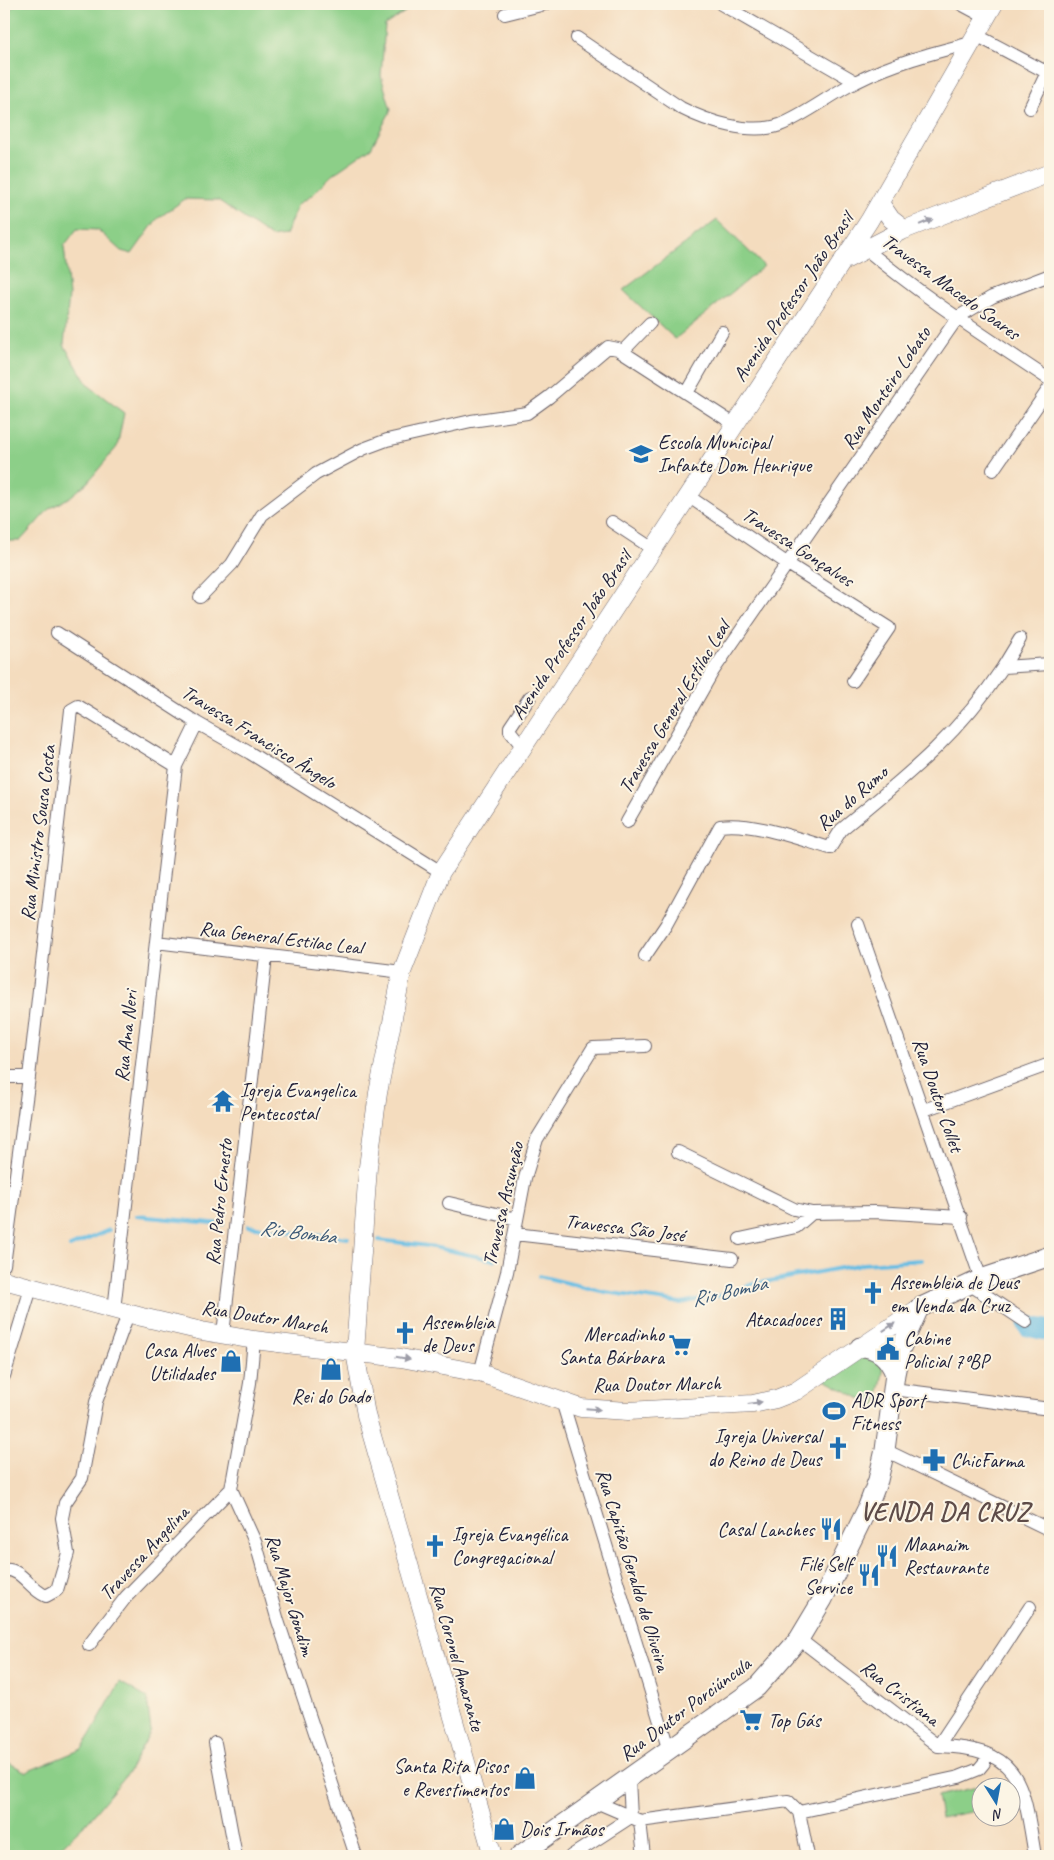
<svg xmlns="http://www.w3.org/2000/svg" width="1054" height="1860" font-family="Caveat,sans-serif">
  <style>
    .green { fill: #8ccf88; stroke: #577862 }
    .lines { fill: none; stroke-linecap: round; stroke-linejoin: round }
    .stream { stroke: #67bde3; stroke-width: 4 }
    .river { stroke: #67bde3; stroke-width: 21 }
    .street-casing { stroke: #6c6369; stroke-width: 14 }
    .secondary-casing { stroke: #6c6369; stroke-width: 19 }
    .primary-casing { stroke: #6c6369; stroke-width: 21 }
    .street { stroke: #fff; stroke-width: 12 }
    .secondary { stroke: #fff; stroke-width: 18 }
    .primary { stroke: #fff; stroke-width: 19 }
    .oneway { fill: #9c9ca7 }
    .labels { text-anchor: middle; dominant-baseline: central; stroke-width: 4; stroke-linejoin: round; paint-order: stroke }
    .street-label { font-size: 20px; fill: #22223b; stroke: #fcf5e5 }
    .poi-label { font-size: 20px; fill: #22223b; stroke: #fcf5e5; text-anchor: start }
    .water-label { font-size: 21px; font-style: italic; fill: #3a5876; stroke: #fcf5e5 }
    .district-label { font-size: 25px; font-weight: bold; letter-spacing: 1px; fill: #5e4c49; stroke: #fcf5e5 }
  </style>
  <rect width="100%" height="100%" fill="#fcf5e5"/>
  <filter id="ink" filterUnits="userSpaceOnUse"><feTurbulence type="fractalNoise" baseFrequency=".02" numOctaves="2"/><feDisplacementMap in="SourceGraphic" scale="10" xChannelSelector="R" yChannelSelector="G"/><feConvolveMatrix kernelMatrix="1 2 1 2 8 2 1 2 1" color-interpolation-filters="sRGB"/></filter>
  <filter id="wash" filterUnits="userSpaceOnUse"><feTurbulence type="fractalNoise" baseFrequency=".0096" numOctaves="4" result="noise"/><feDisplacementMap in="SourceGraphic" scale="20" xChannelSelector="R" yChannelSelector="G"/><feGaussianBlur stdDeviation="1.12" result="paint"/><feColorMatrix in="noise" values="0 0 0 0 0 0 0 0 0 0 0 0 0 0 0 0 0 1.4 0 .05"/><feComposite in="paint" operator="in"/></filter>
  <g filter="url(#wash)">
    <rect width="100%" height="100%" fill="#f4dcbe"/>
    <path class="green" d="M17,4H417L385,25L381,76L391,110L371,148L332,175L311,196L298,204L285,235L271,237L218,200L185,199L157,219L132,254L121,251L98,230L77,229L64,246L69,295L64,345L88,385L124,413L117,447L87,483L70,497L49,509L20,541H4V14Z
      M717,220L764,266L675,339L623,290Z
      M867,1354L882,1364L883,1372L876,1407L823,1379L857,1356Z
      M120,1682L147,1698L151,1731L128,1773L88,1821L51,1856H4V1760L26,1772L82,1749Z
      M982,1786L981,1810L941,1818L937,1796Z"/>
    <g class="lines">
      <path class="stream" d="M137,1216L223,1224
        M248,1226L348,1238
        M379,1240L428,1246L494,1260
        M70,1247L109,1230
        M539,1276L605,1292L681,1303L722,1295L753,1284L863,1264L921,1260"/>
      <path class="river" d="M1028,1326L1050,1331"/>
    </g>
  </g>
  <g filter="url(#ink)">
    <g class="lines">
      <defs>
        <path id="street" d="M721,4L856,82
          M961,4L987,18
          M505,14L545,4
          M976,35L1050,74
          M577,38L681,108C708,122 750,135 780,125C806,115 831,94 856,82C893,63 932,53 971,43
          M1030,108L1050,66
          M861,245C920,295 986,337 1050,380
          M623,351L650,323
          M687,393L722,332
          M993,470L1050,387
          M688,496L788,564L889,628L853,681
          M612,522L653,549
          M200,597L232,564L262,515L316,474L363,449L387,440L471,421L527,413L549,397L608,347L618,349L734,424
          M57,633L197,723L250,753L441,872
          M1003,667L1020,639
          M522,746L510,731V727L530,697
          M627,822L713,671L958,317L992,297L1050,275
          M858,924L981,1279
          M156,942L402,972
          M645,956L666,925L720,826C751,821 799,839 830,848L841,830C904,778 958,736 1003,667L1050,664
          M4,1077H29
          M924,1110L1050,1064
          M678,1152L794,1209L812,1213
          M449,1203L517,1219
          M515,1234L732,1259
          M740,1239L796,1227L812,1213L875,1212L961,1217
          M4,1265L29,1077L71,710L78,706L176,766
          M969,1284L1026,1322
          M114,1310L176,766L197,723
          M223,1334L266,956
          M254,1340L250,1383L231,1489L256,1544L278,1621L356,1856
          M480,1373L507,1272L525,1178L537,1139L593,1048L645,1046
          M4,1376L31,1288
          M893,1389L1050,1409
          M562,1401L669,1751
          M885,1450L1050,1530
          M4,1570C22,1568 29,1589 46,1596L57,1590L68,1553L62,1518L65,1503L82,1478L96,1402L128,1314
          M799,1639L938,1746C1023,1748 1023,1785 1035,1856
          M89,1645L126,1597L231,1489
          M215,1743L236,1856
          M938,1746L1030,1607
          M596,1802L631,1817L629,1779
          M799,1812L808,1856
          M640,1821L644,1856
          M571,1856L631,1817L640,1821L788,1801L799,1812L959,1777L979,1769L984,1763"/>
        <path id="secondary" d="M880,203L891,219L905,230
          M847,259L901,231L1050,173
          M4,1280L142,1317L202,1331L254,1340L401,1358L480,1373L581,1408L628,1411L753,1404L776,1399L796,1391L919,1308
          M493,1856L366,1415L355,1352L368,1167L378,1093L402,972L441,872L869,221L994,4"/>
        <path id="primary" d="M860,1347C878,1347 889,1358 895,1374
          M519,1856L757,1687L799,1639L823,1599L867,1509L878,1480L885,1450L895,1374L900,1350L919,1308L981,1279L1050,1256"/>
      </defs>
      <use href="#street" class="street-casing"/>
      <use href="#secondary" class="secondary-casing"/>
      <use href="#primary" class="primary-casing"/>
      <use href="#street" class="street"/>
      <use href="#secondary" class="secondary"/>
      <use href="#primary" class="primary"/>
    </g>
    <defs><path id="oneway-solid" d="M-6-.8H1V-3.2L6.5 0L1 3.2V.8H-6Z" transform="scale(1.25)"/></defs>
    <g class="oneway">
      <use href="#oneway-solid" transform="translate(926 222) rotate(-22)"/>
      <use href="#oneway-solid" transform="translate(889 1327) rotate(-33)"/>
      <use href="#oneway-solid" transform="translate(403 1358) rotate(9)"/>
      <use href="#oneway-solid" transform="translate(755 1403) rotate(-8)"/>
      <use href="#oneway-solid" transform="translate(593 1409) rotate(5)"/>
    </g>
  </g>
  <defs>
    <symbol id="school-bare" viewBox="-9 -9 18 18"><path d="M0-5L7-2L0 1L-7-2ZM-4 1L0 2.5L4 1V4Q0 6-4 4Z" fill="#1f6fb2" stroke="#fcf5e5" stroke-width="2.5" paint-order="stroke"/></symbol>
    <symbol id="temple-bare" viewBox="-9 -9 18 18"><path d="M0-6L5-2H3V0L6.5 2.5H4V6H1.5V3h-3V6H-4V2.5H-6.5L-3 0V-2H-5Z" fill="#1f6fb2" stroke="#fcf5e5" stroke-width="2.5" paint-order="stroke"/></symbol>
    <symbol id="church-bare" viewBox="-9 -9 18 18"><path d="M-1.2-6h2.4v3.5h3.3v2.4h-3.3V6h-2.4V-.1h-3.3v-2.4h3.3Z" fill="#1f6fb2" stroke="#fcf5e5" stroke-width="2.5" paint-order="stroke"/></symbol>
    <symbol id="building-bare" viewBox="-9 -9 18 18"><path d="M-4-6H4V6H1V3H-1V6H-4ZM-2.5-4.3h1.7v1.8h-1.7ZM.8-4.3h1.7v1.8H.8ZM-2.5-1h1.7V.8h-1.7ZM.8-1h1.7V.8H.8Z" fill="#1f6fb2" stroke="#fcf5e5" stroke-width="2.5" paint-order="stroke"/></symbol>
    <symbol id="supermarket-bare" viewBox="-9 -9 18 18"><path d="M-6-5.5h2.5l.6 2H6L4.5 2H-2.5L-4.4-4H-6ZM-1.5 3.2a1.3 1.3 0 1 0 .1 0ZM3 3.2a1.3 1.3 0 1 0 .1 0Z" fill="#1f6fb2" stroke="#fcf5e5" stroke-width="2.5" paint-order="stroke"/></symbol>
    <symbol id="civic-bare" viewBox="-9 -9 18 18"><path d="M-.6-6.5H3V-4.5H.6V-3L4-1V1h2V6H-6V1h2V-1L-.6-3ZM-1.2 2.5V6h2.4V2.5Z" fill="#1f6fb2" stroke="#fcf5e5" stroke-width="2.5" paint-order="stroke"/></symbol>
    <symbol id="shop-bare" viewBox="-9 -9 18 18"><path d="M-5-2.5h2.3a2.7 3.5 0 0 1 5.4 0H5L5.5 6h-11ZM-1.5-2.5h3a1.5 2.3 0 0 0-3 0Z" fill="#1f6fb2" stroke="#fcf5e5" stroke-width="2.5" paint-order="stroke"/></symbol>
    <symbol id="stadium-bare" viewBox="-9 -9 18 18"><path d="M0-5a6.5 5 0 1 0 0 10a6.5 5 0 1 0 0-10ZM-3.5-1.8h7v3.6h-7Z" fill="#1f6fb2" stroke="#fcf5e5" stroke-width="2.5" paint-order="stroke"/></symbol>
    <symbol id="pharmacy-bare" viewBox="-9 -9 18 18"><path d="M-2-6h4v4h4v4h-4v4h-4v-4h-4v-4h4Z" fill="#1f6fb2" stroke="#fcf5e5" stroke-width="2.5" paint-order="stroke"/></symbol>
    <symbol id="restaurant-bare" viewBox="-9 -9 18 18"><path d="M-5-6h1v4h1v-4h1v4h1v-4h1v5L-1.5 .5V6h-2V.5L-5-1ZM5-6V6H3V1.5H1.5Q1.5-4 5-6Z" fill="#1f6fb2" stroke="#fcf5e5" stroke-width="2.5" paint-order="stroke"/></symbol>
  </defs>
  <g fill-rule="evenodd">
    <use href="#school-bare" x="625" y="438" width="32" height="32"/>
    <use href="#temple-bare" x="207" y="1085" width="32" height="32"/>
    <use href="#church-bare" x="857" y="1277" width="32" height="32"/>
    <use href="#building-bare" x="822" y="1303" width="32" height="32"/>
    <use href="#church-bare" x="389" y="1317" width="32" height="32"/>
    <use href="#supermarket-bare" x="664" y="1329" width="32" height="32"/>
    <use href="#civic-bare" x="872" y="1333" width="32" height="32"/>
    <use href="#shop-bare" x="215" y="1345" width="32" height="32"/>
    <use href="#shop-bare" x="315" y="1353" width="32" height="32"/>
    <use href="#stadium-bare" x="818" y="1395" width="32" height="32"/>
    <use href="#church-bare" x="822" y="1432" width="32" height="32"/>
    <use href="#pharmacy-bare" x="918" y="1444" width="32" height="32"/>
    <use href="#restaurant-bare" x="815" y="1513" width="32" height="32"/>
    <use href="#church-bare" x="419" y="1530" width="32" height="32"/>
    <use href="#restaurant-bare" x="871" y="1540" width="32" height="32"/>
    <use href="#restaurant-bare" x="853" y="1559" width="32" height="32"/>
    <use href="#supermarket-bare" x="735" y="1704" width="32" height="32"/>
    <use href="#shop-bare" x="509" y="1762" width="32" height="32"/>
    <use href="#shop-bare" x="488" y="1813" width="32" height="32"/>
  </g>
  <g class="labels">
    <g class="street-label">
      <text transform="translate(951 287) rotate(36)">Travessa Macedo Soares</text>
      <text transform="translate(793 297) rotate(-56)">Avenida Professor João Brasil</text>
      <text transform="translate(886 388) rotate(-56)">Rua Monteiro Lobato</text>
      <text transform="translate(798 547) rotate(33)">Travessa Gonçalves</text>
      <text transform="translate(571 635) rotate(-56)">Avenida Professor João Brasil</text>
      <text transform="translate(674 707) rotate(-59)">Travessa General Estilac Leal</text>
      <text transform="translate(259 737) rotate(32)">Travessa Francisco Ângelo</text>
      <text transform="translate(852 798) rotate(-41)">Rua do Rumo</text>
      <text transform="translate(38 833) rotate(-83)">Rua Ministro Sousa Costa</text>
      <text transform="translate(281 938) rotate(7)">Rua General Estilac Leal</text>
      <text transform="translate(126 1036) rotate(-84)">Rua Ana Neri</text>
      <text transform="translate(938 1095) rotate(71)">Rua Doutor Collet</text>
      <text transform="translate(219 1202) rotate(-84)">Rua Pedro Ernesto</text>
      <text transform="translate(503 1204) rotate(-77)">Travessa Assunção</text>
      <text transform="translate(625 1228) rotate(7)">Travessa São José</text>
      <text transform="translate(265 1317) rotate(9)">Rua Doutor March</text>
      <text transform="translate(657 1384) rotate(-1)">Rua Doutor March</text>
      <text transform="translate(144 1553) rotate(-47)">Travessa Angelina</text>
      <text transform="translate(633 1570) rotate(73)">Rua Capitão Geraldo de Oliveira</text>
      <text transform="translate(290 1595) rotate(73)">Rua Major Gondim</text>
      <text transform="translate(457 1657) rotate(74)">Rua Coronel Amarante</text>
      <text transform="translate(900 1693) rotate(38)">Rua Cristiana</text>
      <text transform="translate(685 1709) rotate(-37)">Rua Doutor Porciúncula</text>
    </g>
    <g class="poi-label">
      <text x="658" y="442">Escola Municipal<tspan x="658" dy="23">Infante Dom Henrique</tspan></text>
      <text x="240" y="1090">Igreja Evangelica<tspan x="240" dy="23">Pentecostal</tspan></text>
      <text x="890" y="1282">Assembleia de Deus<tspan x="890" dy="23">em Venda da Cruz</tspan></text>
      <text x="821" y="1319" text-anchor="end">Atacadoces</text>
      <text x="422" y="1322">Assembleia<tspan x="422" dy="23">de Deus</tspan></text>
      <text x="664" y="1334" text-anchor="end">Mercadinho<tspan x="664" dy="23">Santa Bárbara</tspan></text>
      <text x="904" y="1338">Cabine<tspan x="904" dy="23">Policial 7ºBP</tspan></text>
      <text x="215" y="1350" text-anchor="end">Casa Alves<tspan x="215" dy="23">Utilidades</tspan></text>
      <text x="331" y="1396" text-anchor="middle">Rei do Gado</text>
      <text x="851" y="1400">ADR Sport<tspan x="851" dy="23">Fitness</tspan></text>
      <text x="821" y="1436" text-anchor="end">Igreja Universal<tspan x="821" dy="23">do Reino de Deus</tspan></text>
      <text x="951" y="1460">ChicFarma</text>
      <text x="814" y="1529" text-anchor="end">Casal Lanches</text>
      <text x="452" y="1534">Igreja Evangélica<tspan x="452" dy="23">Congregacional</tspan></text>
      <text x="904" y="1544">Maanaim<tspan x="904" dy="23">Restaurante</tspan></text>
      <text x="852" y="1564" text-anchor="end">Filé Self<tspan x="852" dy="23">Service</tspan></text>
      <text x="768" y="1720">Top Gás</text>
      <text x="508" y="1766" text-anchor="end">Santa Rita Pisos<tspan x="508" dy="23">e Revestimentos</tspan></text>
      <text x="520" y="1829">Dois Irmãos</text>
    </g>
    <g class="water-label">
      <text transform="translate(298 1232) rotate(7)">Rio Bomba</text>
      <text transform="translate(729 1291) rotate(-13)">Rio Bomba</text>
    </g>
    <g class="district-label">
      <text x="945" y="1512">VENDA DA CRUZ</text>
    </g>
  </g>
  <rect width="1054" height="1860" fill="none" stroke="#fcf5e5" stroke-width="20"/>
  <g transform="translate(996 1802) rotate(169)"><circle r="24" fill="#fcf5e5" stroke="#a5a1a1"/>
  <path d="M0-4L9 19L0 12L-9 19Z" fill="#1f6fb2"/>
  <text y="-8" font-size="14" font-weight="bold" text-anchor="middle" fill="#22223b">N</text>
  </g>
</svg>
